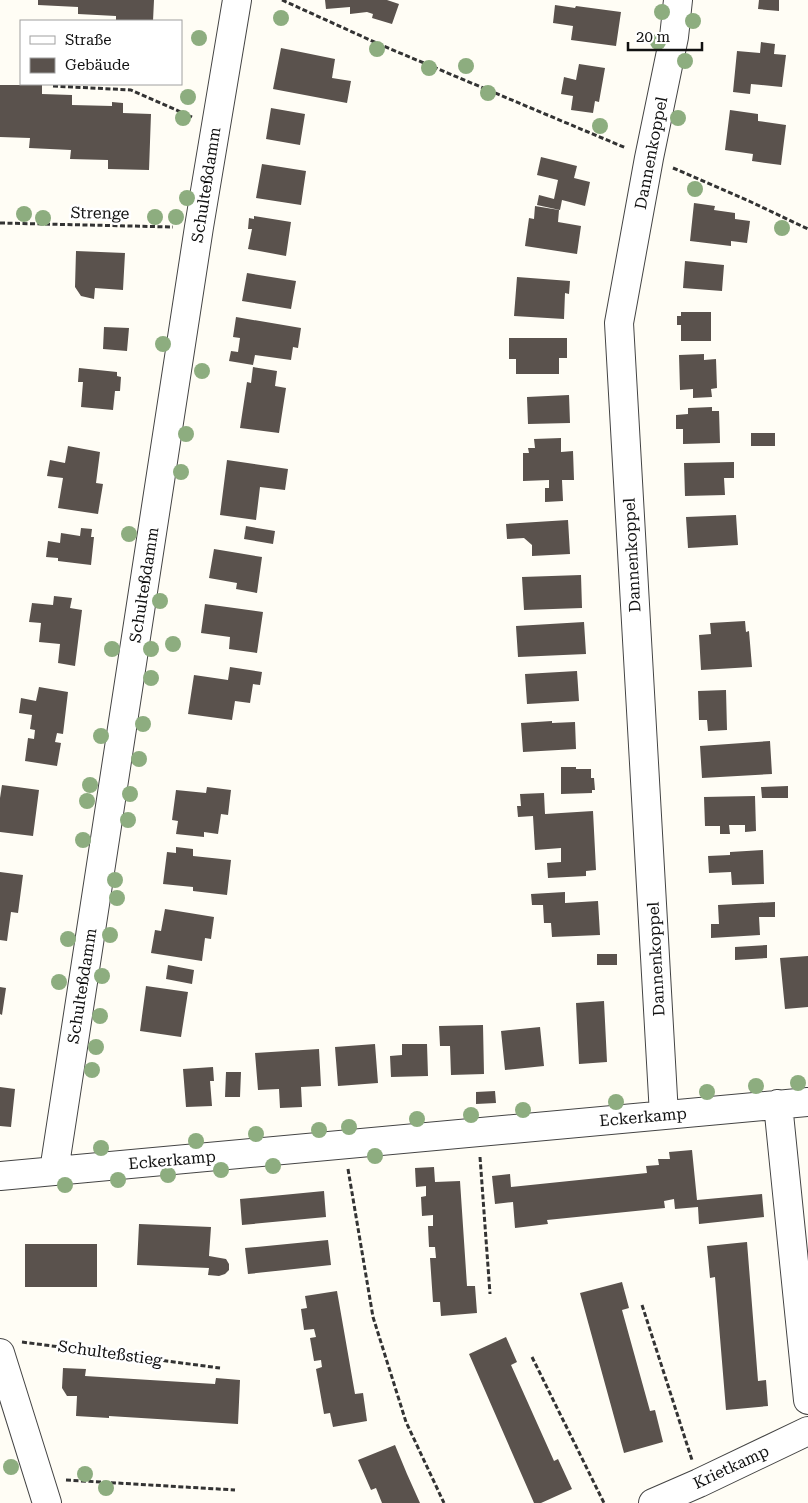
<svg xmlns="http://www.w3.org/2000/svg" width="808" height="1503" font-family="'Roboto Serif',serif">
  <style>
    .building { fill: #5a524d }
    .lines { fill: none; stroke-linecap: round; stroke-linejoin: round }
    .minor-casing { stroke: #444; stroke-width: 30 }
    .path { stroke: #333; stroke-width: 3; stroke-dasharray: 5 2.5; stroke-linecap: butt }
    .minor { stroke: #fff; stroke-width: 28 }
    .tree { fill: #8dad7f }
    .labels { text-anchor: middle; dominant-baseline: central; stroke-width: 5; stroke-linejoin: round; paint-order: stroke }
    .street-label { font-size: 16px; fill: #111; stroke: #fff }
  </style>
  <rect width="100%" height="100%" fill="#fffdf5"/>
  <path class="building" d="M38,0H154L153,21H116V16L78,14V7L38,5Z
    M325,0H387L399,4L392,24L372,18L373,14L367,12L350,14V7L326,9Z
    M759,0H779V11L758,9Z
    M555,5L575,8L576,6L621,12L616,46L571,40L573,26L553,23Z
    M761,42L775,44L774,54L786,55L782,87L751,84L750,94L733,92L737,51L760,53Z
    M281,48L335,59L332,78L351,81L347,103L273,89Z
    M579,64L605,68L599,102L595,101L593,113L571,110L573,96L561,94L564,77L576,80Z
    M31,84H42V94L72,95V105L112,106V102L123,103V113L151,114L149,170L108,169V160L70,159L71,150L29,148L30,138L0,137V85H31Z
    M271,108L305,114L300,145L266,139Z
    M730,110L758,114V121L786,125L781,165L752,161L753,154L725,150Z
    M541,157L577,166L574,178L590,182L585,206L562,200L560,210L537,205L539,195L554,199L558,180L537,175Z
    M262,164L306,171L301,205L256,198Z
    M694,203L715,206L714,210L735,213V219L750,221L747,243L731,241V246L690,241Z
    M535,206L559,210L558,222L581,226L577,254L525,246L529,218L534,219Z
    M254,216L291,222L286,256L248,249L252,229H248L249,218L254,219Z
    M76,251L125,253L123,290L95,288L94,299L81,296L75,287Z
    M685,261L724,265L722,291L683,288Z
    M247,273L296,281L291,309L242,301Z
    M517,277L570,281L569,294L565,293L564,319L514,316Z
    M681,312H711V341H681V325H677V316H681Z
    M236,317L301,328L298,348L293,347L291,360L255,355L253,365L229,361L231,351L238,352L240,338L233,337Z
    M104,327L129,328L127,351L103,349Z
    M509,338H567V358H559V374H516V359H509Z
    M704,354V360L716,359L717,388L711,389L712,397L693,398V389L680,390L679,355Z
    M253,367L277,371L275,386L286,388L279,433L240,428L247,382L251,383Z
    M79,368L117,372V376L121,377L120,391H115L113,410L81,407L83,382H78Z
    M569,395L570,423L528,424L527,397Z
    M712,407V411H719L720,443L683,444V429H676V415L688,414V408Z
    M751,433H775V446H751Z
    M561,438V452L573,451L574,480H562L563,501L545,502V488H549V480L523,481V453H529L528,448H535L534,439Z
    M68,446L100,452L96,483L103,484L98,514L58,508L63,478L47,476L50,460L65,463Z
    M227,460L288,469L285,490L260,487L256,520L220,515Z
    M734,462V478H724L725,495L685,496L684,463Z
    M736,515L738,545L688,548L686,517Z
    M568,520L570,554L532,556V545L524,538L507,539L506,524Z
    M246,526L275,531L273,544L244,539Z
    M81,528L92,529L91,537H94L91,565L58,561V558L46,557L48,541L60,543L61,533L80,536Z
    M214,549L262,557L257,593L236,589L237,583L209,578Z
    M581,575L582,608L524,610L522,577Z
    M54,596L72,598L70,608L82,610L75,666L58,663L60,644L39,642L41,623L29,622L32,603L53,605Z
    M205,604L263,612L257,653L229,649L230,637L201,633Z
    M745,621L746,632L749,631L752,667L701,670L699,635L711,634L710,623Z
    M584,622L586,654L518,657L516,626Z
    M230,667L262,672L260,685L253,684L250,703L235,701L232,720L188,714L194,675L228,680Z
    M577,671L579,701L527,704L525,674Z
    M39,687L68,692L63,734L57,733L55,742L61,743L57,766L25,761L28,738L34,739L35,730L30,729L32,715L19,713L21,698L36,701Z
    M726,690L727,730L708,731L707,720H699L698,691Z
    M552,721V723L575,722L576,749L523,752L521,723Z
    M770,741L772,774L702,778L700,746Z
    M561,767H576V769H591V778H594L595,790H592V793L561,794Z
    M2,785L39,790L33,836L0,832V798Z
    M788,786V798H762L761,787Z
    M207,787L231,790L228,815L221,814L218,834L204,832V837L176,834L178,821L172,820L176,790L206,793Z
    M544,793L545,814L593,811L596,870L586,871V876L548,878L547,863L561,862V848L535,850L533,816L518,817L517,806H521L520,794Z
    M755,796L756,831L745,832V825H729L730,834H720V826H705L704,797Z
    M176,847L193,849V856L231,860L227,895L193,891V887L163,884L167,852L176,853Z
    M763,850L764,884L732,885L731,872L709,873L708,856L730,855V852Z
    M0,872L23,875L18,913L11,912L7,941L0,940Z
    M565,892V903L598,901L600,935L552,937L551,923H544L543,905H532L531,894Z
    M775,902V917H759L760,935L711,938V924H719L718,905Z
    M165,909L214,917L211,939L205,938L202,961L151,953L155,930L161,931Z
    M767,945V958L735,960V947Z
    M597,954H617V965H597Z
    M808,956V1007L785,1009L780,958Z
    M168,965L194,970L192,984L166,979Z
    M146,986L188,992L181,1037L140,1031Z
    M0,987L6,988L2,1015L0,1014Z
    M604,1001L607,1062L579,1064L576,1003Z
    M483,1025L484,1074L451,1075L450,1046H440L439,1026Z
    M540,1027L544,1066L505,1070L501,1031Z
    M375,1044L378,1083L338,1086L335,1047Z
    M402,1044H427L428,1076L391,1077L390,1056L402,1055Z
    M319,1049L321,1086L301,1087L302,1107L280,1108L279,1089L258,1090L255,1053Z
    M213,1067L214,1081H210L212,1106L186,1107L183,1069Z
    M226,1072H241L240,1097H225Z
    M0,1087L15,1089L11,1127L0,1126Z
    M495,1091L496,1103L476,1104V1092Z
    M692,1150L697,1200L762,1194L764,1217L699,1224L698,1207L675,1209L674,1199L664,1201L665,1208L547,1220L548,1224L515,1228L513,1202L495,1204L492,1176L510,1174L511,1187L647,1173L646,1166L659,1165L658,1159H670L669,1152Z
    M434,1167L435,1182L460,1181L467,1286H475L477,1313L441,1316L440,1302H433L430,1258H436L435,1247H429L428,1226H433V1215L422,1216L421,1197L426,1196V1186L416,1187L415,1168Z
    M324,1191L326,1217L242,1225L240,1199Z
    M139,1224L211,1227L209,1256L226,1259L229,1264V1270L225,1274L219,1276L208,1275L209,1268L137,1265Z
    M328,1240L331,1265L248,1274L245,1248Z
    M747,1242L758,1381L766,1380L768,1406L726,1410L715,1277L710,1278L707,1246Z
    M25,1244H97V1287H25Z
    M622,1282L629,1308L622,1310L650,1411L655,1410L663,1442L624,1453L580,1293Z
    M337,1291L355,1394L363,1393L367,1421L333,1427L330,1413L324,1414L316,1369L322,1367L321,1360L314,1361L310,1338L316,1337L314,1329L304,1330L301,1309L307,1308L305,1296Z
    M506,1337L517,1362L511,1365L554,1461L558,1459L572,1489L541,1503H534L469,1354Z
    M63,1368L86,1369L85,1376L215,1384L216,1378L240,1380L238,1424L109,1416V1418L76,1416L77,1396H67L62,1388Z
    M395,1445L407,1474L420,1503H382L376,1488L371,1490L358,1460Z"/>
  <g class="lines">
    <defs>
      <path id="minor" d="M778,1104L808,1400
        M664,1115L619,323L649,158L674,37L678,0
        M54,1171L199,227L237,0
        M0,1176L808,1102
        M0,1353L47,1503
        M653,1503L699,1483L808,1431"/>
    </defs>
    <use href="#minor" class="minor-casing"/>
    <path class="path" d="M282,0L381,45L626,148
      M53,86L131,90L192,117
      M673,168L749,201L808,229
      M0,223L173,227
      M480,1157L490,1294
      M348,1169L373,1317L406,1422L444,1503
      M642,1305L692,1460
      M22,1342L220,1368
      M532,1357L604,1503
      M66,1480L235,1490"/>
    <use href="#minor" class="minor"/>
  </g>
  <g class="tree">
    <circle cx="662" cy="12" r="8"/>
    <circle cx="281" cy="18" r="8"/>
    <circle cx="693" cy="21" r="8"/>
    <circle cx="199" cy="38" r="8"/>
    <circle cx="658" cy="42" r="8"/>
    <circle cx="377" cy="49" r="8"/>
    <circle cx="685" cy="61" r="8"/>
    <circle cx="466" cy="66" r="8"/>
    <circle cx="429" cy="68" r="8"/>
    <circle cx="488" cy="93" r="8"/>
    <circle cx="188" cy="97" r="8"/>
    <circle cx="183" cy="118" r="8"/>
    <circle cx="678" cy="118" r="8"/>
    <circle cx="600" cy="126" r="8"/>
    <circle cx="695" cy="189" r="8"/>
    <circle cx="187" cy="198" r="8"/>
    <circle cx="24" cy="214" r="8"/>
    <circle cx="155" cy="217" r="8"/>
    <circle cx="176" cy="217" r="8"/>
    <circle cx="43" cy="218" r="8"/>
    <circle cx="782" cy="228" r="8"/>
    <circle cx="163" cy="344" r="8"/>
    <circle cx="202" cy="371" r="8"/>
    <circle cx="186" cy="434" r="8"/>
    <circle cx="181" cy="472" r="8"/>
    <circle cx="129" cy="534" r="8"/>
    <circle cx="160" cy="601" r="8"/>
    <circle cx="173" cy="644" r="8"/>
    <circle cx="112" cy="649" r="8"/>
    <circle cx="151" cy="649" r="8"/>
    <circle cx="151" cy="678" r="8"/>
    <circle cx="143" cy="724" r="8"/>
    <circle cx="101" cy="736" r="8"/>
    <circle cx="139" cy="759" r="8"/>
    <circle cx="90" cy="785" r="8"/>
    <circle cx="130" cy="794" r="8"/>
    <circle cx="87" cy="801" r="8"/>
    <circle cx="128" cy="820" r="8"/>
    <circle cx="83" cy="840" r="8"/>
    <circle cx="115" cy="880" r="8"/>
    <circle cx="117" cy="898" r="8"/>
    <circle cx="110" cy="935" r="8"/>
    <circle cx="68" cy="939" r="8"/>
    <circle cx="102" cy="976" r="8"/>
    <circle cx="59" cy="982" r="8"/>
    <circle cx="100" cy="1016" r="8"/>
    <circle cx="96" cy="1047" r="8"/>
    <circle cx="92" cy="1070" r="8"/>
    <circle cx="798" cy="1083" r="8"/>
    <circle cx="756" cy="1086" r="8"/>
    <circle cx="707" cy="1092" r="8"/>
    <circle cx="616" cy="1102" r="8"/>
    <circle cx="523" cy="1110" r="8"/>
    <circle cx="471" cy="1115" r="8"/>
    <circle cx="417" cy="1119" r="8"/>
    <circle cx="349" cy="1127" r="8"/>
    <circle cx="319" cy="1130" r="8"/>
    <circle cx="256" cy="1134" r="8"/>
    <circle cx="196" cy="1141" r="8"/>
    <circle cx="101" cy="1148" r="8"/>
    <circle cx="375" cy="1156" r="8"/>
    <circle cx="273" cy="1166" r="8"/>
    <circle cx="221" cy="1170" r="8"/>
    <circle cx="168" cy="1175" r="8"/>
    <circle cx="118" cy="1180" r="8"/>
    <circle cx="65" cy="1185" r="8"/>
    <circle cx="11" cy="1467" r="8"/>
    <circle cx="85" cy="1474" r="8"/>
    <circle cx="106" cy="1488" r="8"/>
  </g>
  <g class="labels">
    <g class="street-label">
      <text transform="translate(651 153) rotate(-79)">Dannenkoppel</text>
      <text transform="translate(206 185) rotate(-81)">Schulteßdamm</text>
      <text transform="translate(100 213) rotate(1)">Strenge</text>
      <text transform="translate(632 555) rotate(-93)">Dannenkoppel</text>
      <text transform="translate(144 585) rotate(-81)">Schulteßdamm</text>
      <text transform="translate(656 959) rotate(-93)">Dannenkoppel</text>
      <text transform="translate(82 986) rotate(-81)">Schulteßdamm</text>
      <text transform="translate(643 1117) rotate(-5)">Eckerkamp</text>
      <text transform="translate(172 1160) rotate(-5)">Eckerkamp</text>
      <text transform="translate(110 1353) rotate(8)">Schulteßstieg</text>
      <text transform="translate(731 1467) rotate(-25)">Krietkamp</text>
    </g>
  </g>
  <rect x="20" y="20" width="162" height="65" fill="#ffffff" stroke="#a0a0a0"/>
  <rect x="30" y="36" width="25" height="8" fill="#ffffff" stroke="#a0a0a0"/>
  <text x="65" y="45" font-size="15" fill="#111111">Straße</text>
  <rect x="30" y="58" width="25" height="15" fill="#5a524d" stroke="#a0a0a0"/>
  <text x="65" y="70" font-size="15" fill="#111111">Gebäude</text>
  <path d="M628 42v8h74v-8" fill="none" stroke="#111111" stroke-width="2.5"/>
  <text x="636" y="42" font-size="15" fill="#111111" stroke="#ffffff" stroke-width="4" paint-order="stroke">20 m</text>
</svg>
